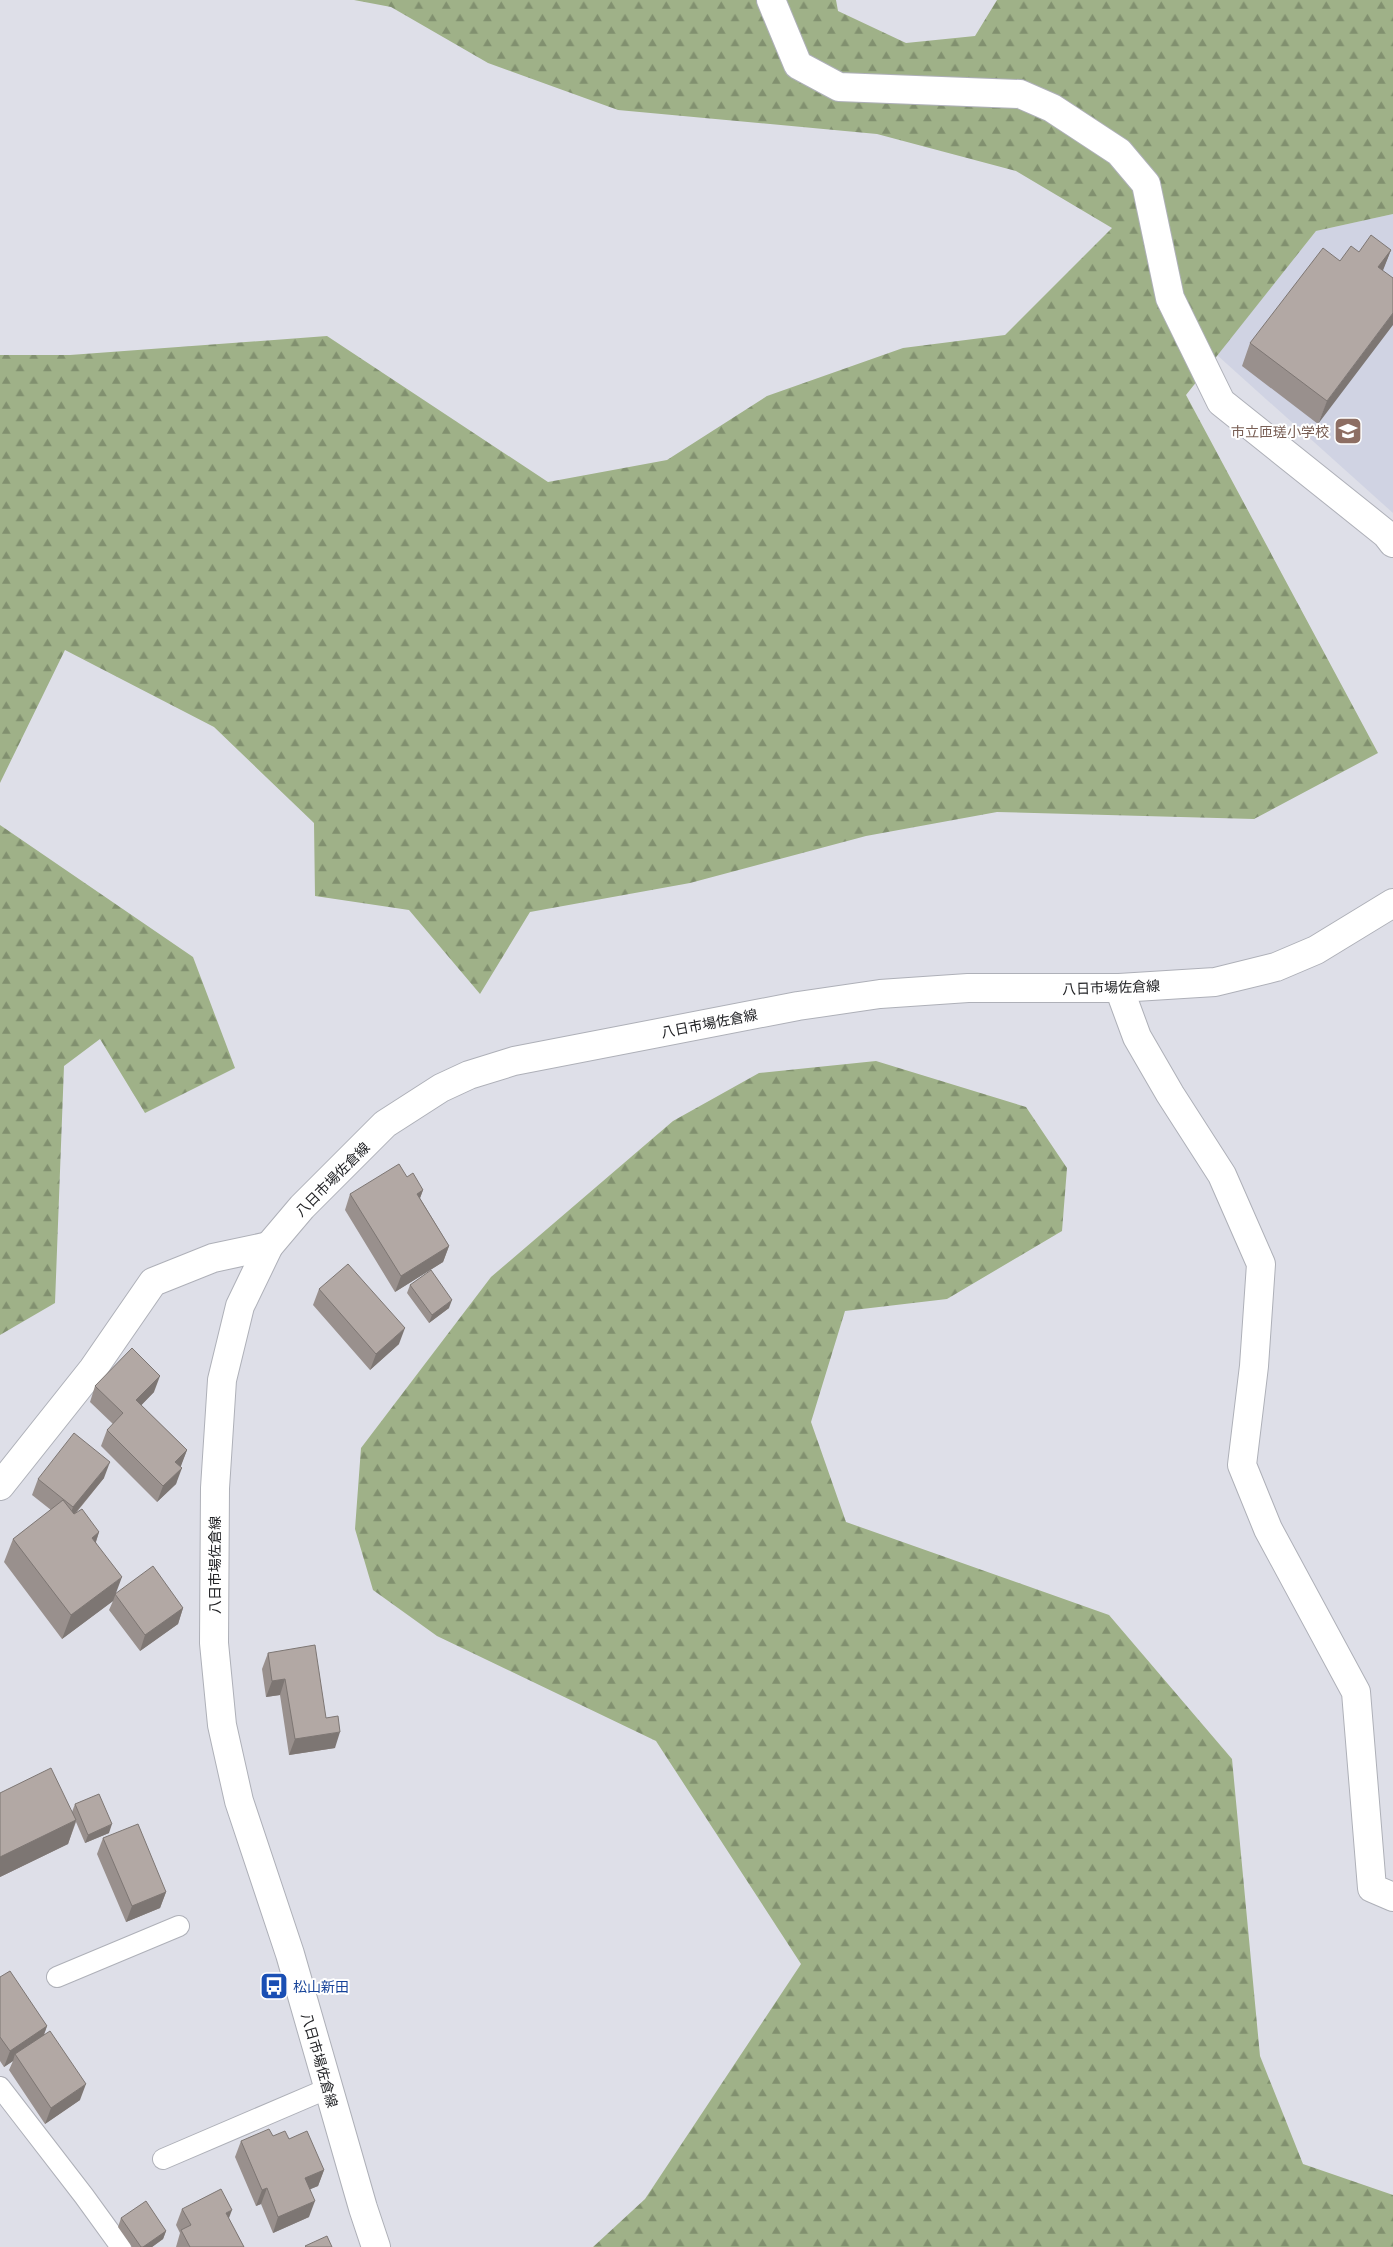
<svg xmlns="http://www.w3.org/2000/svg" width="1393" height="2247" font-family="'Exo 2','Noto Sans JP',sans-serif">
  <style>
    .built { fill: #d0d3e3 }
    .forest { fill: url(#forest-firs) }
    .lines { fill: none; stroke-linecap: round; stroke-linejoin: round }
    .service-casing { stroke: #aeb0b8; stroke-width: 22 }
    .minor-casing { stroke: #aeb0b8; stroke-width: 30 }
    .secondary-casing { stroke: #aeb0b8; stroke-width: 30 }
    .service { stroke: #fff; stroke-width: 20 }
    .minor { stroke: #fff; stroke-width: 28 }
    .secondary { stroke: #fff; stroke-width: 28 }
    .wall { fill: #99908d }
    .shaded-wall { fill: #7d7673 }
    .building { fill: #b2a8a4; stroke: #7d7673 }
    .labels { text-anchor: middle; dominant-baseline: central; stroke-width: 4; stroke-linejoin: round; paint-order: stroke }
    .education-label { font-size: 14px; fill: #785e54; stroke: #fff; text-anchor: end }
    .street-label { font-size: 14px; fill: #222326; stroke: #fff }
    .transit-label { font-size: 14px; fill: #164399; stroke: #fff; text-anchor: start }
  </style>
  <defs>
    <pattern id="forest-firs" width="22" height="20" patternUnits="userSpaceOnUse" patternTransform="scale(1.25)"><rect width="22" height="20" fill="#9fb188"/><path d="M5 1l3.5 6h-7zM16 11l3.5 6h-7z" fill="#81906f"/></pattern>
  </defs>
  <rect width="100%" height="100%" fill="#dedfe8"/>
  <path class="built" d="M1393,214V513L1217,355L1316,231Z"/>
  <path class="forest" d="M354,0H836L838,11L906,43L975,36L997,0H1393V214L1316,231L1186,395L1378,753L1254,819L997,812L866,836L690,883L530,912L480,994L409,910L315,896L314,823L214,727L65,650L0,783V355H70L327,336L548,482L667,460L767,396L903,348L1005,335L1112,228L1016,171L877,134L618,110L488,63L391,7Z
    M0,825L193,957L235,1068L145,1113L100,1039L64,1066L55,1303L0,1335Z
    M876,1061L1026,1107L1067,1168L1062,1231L947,1299L845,1311L811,1422L846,1522L1109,1615L1232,1759L1260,2056L1303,2164L1393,2195V2247H593L645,2199L801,1964L656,1741L437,1636L373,1590L355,1529L361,1448L491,1277L673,1121L759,1073Z"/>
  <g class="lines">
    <defs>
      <path id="service" d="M57,1977L179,1926
        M0,2087L84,2196L121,2247
        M163,2159L329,2088"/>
      <path id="minor" d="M771,0L798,65L839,87L1020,94L1052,108L1119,152L1146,184L1170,298L1221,402L1386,534L1393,543
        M1119,988L1137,1037L1170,1094L1222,1175L1261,1264L1254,1366L1242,1465L1268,1529L1356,1692L1372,1888L1393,1897
        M0,1486L93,1369L153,1282L213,1258L269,1246"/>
      <path id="secondary" d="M376,2247L363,2208L290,1954L239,1801L222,1725L214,1643L215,1488L222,1380L240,1306L269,1246L302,1207L385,1124L441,1088L469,1075L514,1061L798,1006L880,994L968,988H1119L1215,982L1276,967L1316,950L1393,903"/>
    </defs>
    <use href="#service" class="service-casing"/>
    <use href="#minor" class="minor-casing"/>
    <use href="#secondary" class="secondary-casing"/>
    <use href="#service" class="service"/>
    <use href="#minor" class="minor"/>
    <use href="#secondary" class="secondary"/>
  </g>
  <path class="wall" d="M1391,250L1318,424L1242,366L1250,343L1340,261L1359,252Z
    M407,1177L423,1190L420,1198L449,1246L443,1262L395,1292L345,1210L350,1194Z
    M410,1285L449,1308L429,1323L407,1293Z
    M319,1289L399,1344L370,1370L313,1305Z
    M95,1386L154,1392L141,1405L187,1450L180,1467L176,1484L157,1502L101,1446L107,1430L113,1424L90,1402Z
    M104,1478L76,1513L99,1532L96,1542L116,1593L183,1608L178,1624L140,1651L109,1610L113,1601L62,1639L4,1562L13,1539L51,1510L32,1495L38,1479Z
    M268,1653L326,1718L335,1748L289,1755L280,1695L266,1697L262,1669Z
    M0,1793L72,1812L75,1804L109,1833L85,1843L76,1822L68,1844L0,1877Z
    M103,1838L166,1892L160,1908L126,1922L97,1854Z
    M0,1977L47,2026L44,2035L80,2100L45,2124L9,2070L13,2061L4,2067L0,2061Z
    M273,2136L289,2139L324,2170L318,2186L310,2189L309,2217L273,2233L261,2204L256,2206L235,2157L241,2141Z
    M182,2209L229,2219L244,2247H176L180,2233L176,2225Z
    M121,2218L166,2231L163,2239L152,2247H132L118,2227Z"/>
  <path class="shaded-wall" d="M1391,250L1382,273L1378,267Z
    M1393,313V325L1318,424L1327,401Z
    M423,1190L417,1206V1194Z
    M449,1246L443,1262L395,1292L401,1276Z
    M452,1300L449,1308L429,1323L432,1315Z
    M405,1328L399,1344L370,1370L376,1354Z
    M160,1376L154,1392L131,1416L136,1400Z
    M187,1450L181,1466L169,1478L175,1462Z
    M110,1462L104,1478L67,1523L73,1507Z
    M182,1468L176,1484L157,1502L163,1486Z
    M99,1532L91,1556L92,1538Z
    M122,1577L113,1601L62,1639L71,1615Z
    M183,1608L178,1624L140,1651L145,1635Z
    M285,1679L280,1695L266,1697L272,1681Z
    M340,1732L335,1748L289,1755L295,1739Z
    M76,1820L68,1844L0,1877V1857Z
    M112,1824L109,1833L85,1843L88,1835Z
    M166,1892L160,1908L126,1922L132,1906Z
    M47,2026L41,2042L15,2054L13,2061L4,2067L10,2051Z
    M86,2084L80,2100L45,2124L51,2108Z
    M324,2170L318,2186L299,2194L305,2178Z
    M267,2188L261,2204L256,2206L262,2190Z
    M315,2201L309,2217L273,2233L278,2217Z
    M232,2210L226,2226V2213Z
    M166,2231L163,2239L152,2247H143Z"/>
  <path class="building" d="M1371,235L1391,250L1378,267L1393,278V313L1327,401L1250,343L1323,248L1340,261L1351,246L1359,252Z
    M399,1164L407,1177L413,1173L423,1190L417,1194L449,1246L401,1276L350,1194Z
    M348,1264L405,1328L376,1354L319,1289Z
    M431,1270L452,1300L432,1315L410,1285Z
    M132,1348L160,1376L136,1400L187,1450L175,1462L182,1468L163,1486L107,1430L123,1413L95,1386Z
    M74,1433L110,1462L73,1507L38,1479Z
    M63,1500L74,1514L82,1509L99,1532L92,1538L122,1577L71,1615L13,1539Z
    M153,1566L183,1608L145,1635L115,1594Z
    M315,1645L326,1718L338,1716L340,1732L295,1739L285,1679L272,1681L268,1653Z
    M51,1768L76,1820L0,1857V1793Z
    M99,1794L112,1824L88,1835L75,1804Z
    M138,1824L166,1892L132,1906L103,1838Z
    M10,1971L47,2026L10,2051L0,2037V1977Z
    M50,2031L86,2084L51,2108L15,2054Z
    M269,2129L273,2136L285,2131L289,2139L307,2131L324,2170L305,2178L315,2201L278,2217L267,2188L262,2190L241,2141Z
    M221,2189L232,2210L226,2213L244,2247H190L181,2230L191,2225L182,2209Z
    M146,2201L166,2231L143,2247H141L121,2218Z
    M327,2236L332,2247H306L305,2246Z"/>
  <defs>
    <symbol id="school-square" viewBox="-11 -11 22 22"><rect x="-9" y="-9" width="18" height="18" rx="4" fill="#8d6e63" stroke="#fff"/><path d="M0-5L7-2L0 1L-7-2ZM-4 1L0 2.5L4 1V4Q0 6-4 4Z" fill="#fff"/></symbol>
    <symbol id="bus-square" viewBox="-11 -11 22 22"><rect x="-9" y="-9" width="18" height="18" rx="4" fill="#1a4fb4" stroke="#fff"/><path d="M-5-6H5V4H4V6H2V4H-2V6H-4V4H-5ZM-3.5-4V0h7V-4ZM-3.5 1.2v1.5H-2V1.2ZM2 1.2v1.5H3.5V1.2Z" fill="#fff"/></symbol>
  </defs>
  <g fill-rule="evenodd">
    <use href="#school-square" x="1332" y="415" width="32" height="32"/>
    <use href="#bus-square" x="258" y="1970" width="32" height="32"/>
  </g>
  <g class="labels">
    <g class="education-label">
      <text x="1329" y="431">市立匝瑳小学校</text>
    </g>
    <g class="street-label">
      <text transform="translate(1111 987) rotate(-2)">八日市場佐倉線</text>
      <text transform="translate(709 1023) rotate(-11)">八日市場佐倉線</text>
      <text transform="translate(332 1179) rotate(-45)">八日市場佐倉線</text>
      <text transform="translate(214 1565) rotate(-90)">八日市場佐倉線</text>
      <text transform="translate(320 2060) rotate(74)">八日市場佐倉線</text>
    </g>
    <g class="transit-label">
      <text x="293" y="1986">松山新田</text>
    </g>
  </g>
</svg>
